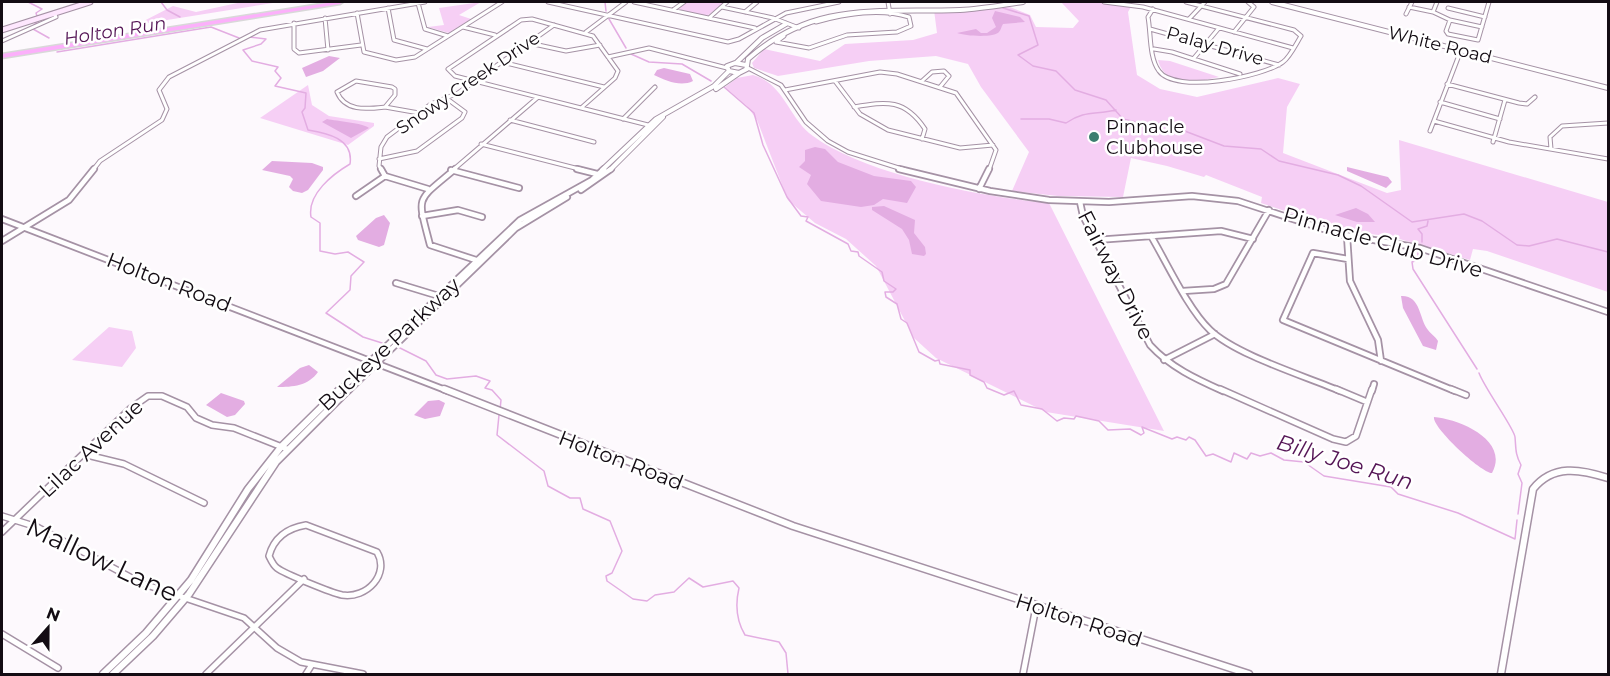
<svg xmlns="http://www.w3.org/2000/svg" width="1610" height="676" font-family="Montserrat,sans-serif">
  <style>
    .green { fill: #f6cff5 }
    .water { fill: #e3ade2 }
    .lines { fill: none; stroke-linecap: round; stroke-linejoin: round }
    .stream { stroke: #e3ade2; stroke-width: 1.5 }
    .minor-far2-casing { stroke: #a592a5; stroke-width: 5 }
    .minor-far1-casing { stroke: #a592a5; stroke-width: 8 }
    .minor-casing { stroke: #a592a5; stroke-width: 8 }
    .tertiary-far2-casing { stroke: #a592a5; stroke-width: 6 }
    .tertiary-far1-casing { stroke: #a592a5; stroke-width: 8 }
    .tertiary-casing { stroke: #a592a5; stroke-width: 9 }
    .secondary-casing { stroke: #a592a5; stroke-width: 7 }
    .motorway-casing { stroke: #d9d8d9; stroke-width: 3 }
    .minor-far2 { stroke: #fff; stroke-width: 3 }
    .minor-far1 { stroke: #fff; stroke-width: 4.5 }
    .minor { stroke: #fff; stroke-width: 5 }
    .tertiary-far2 { stroke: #fff; stroke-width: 4 }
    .tertiary-far1 { stroke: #fff; stroke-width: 4.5 }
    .tertiary { stroke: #fff; stroke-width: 6 }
    .secondary { stroke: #fee7fe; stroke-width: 4.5 }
    .motorway { fill: #fcb0fb; fill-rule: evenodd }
    .poi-dot { fill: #3c7e6f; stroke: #fff; stroke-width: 2 }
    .labels { text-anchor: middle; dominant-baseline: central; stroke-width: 5; stroke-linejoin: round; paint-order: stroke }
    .far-water-label { font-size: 18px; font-style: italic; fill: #541455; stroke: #fff }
    .far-street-label { font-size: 18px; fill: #130c13; stroke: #fff }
    .far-poi-label { font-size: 18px; fill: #130c13; stroke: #fff; text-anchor: start }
    .street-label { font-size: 21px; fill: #130c13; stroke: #fff }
    .water-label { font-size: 22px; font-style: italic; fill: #541455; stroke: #fff }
    .near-street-label { font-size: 26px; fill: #130c13; stroke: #fff }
  </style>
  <rect width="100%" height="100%" fill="#fdf9fd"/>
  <path class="green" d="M242,2H279L136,25L173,6L196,12Z
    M481,2L459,15L471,19L449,33L428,27L444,25L439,8Z
    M686,2H725L707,16L677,9Z
    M1061,2H1103L1132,5L1128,12L1137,75L1160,89L1197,97L1278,78L1300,84L1287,107L1283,153L1387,193L1401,190L1399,140L1608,202V292L1487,251L1473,249L1470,260L1393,237L1341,230L1261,203L1262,197L1206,175L1204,177L1167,166L1131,158L1123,197L1058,196L1012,191L1029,152L981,87L968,64L936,56L869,61L778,76L754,68L752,63L764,49L820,61L845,44L913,40L937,33L934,10L1005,5L1030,15L1036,27L1073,28L1079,21Z
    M1158,60L1170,61L1219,77C1197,82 1165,88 1158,60Z
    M753,75C784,83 789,119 813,136C866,175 982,197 1049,203L1164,431L1046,412L936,358L914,338L876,266L846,239L815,223L788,200L757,120L747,106L725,87L737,78Z
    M308,85L312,105L329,116L374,123V126L348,145L260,118Z
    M109,327L132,331L136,348L122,367L72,360Z"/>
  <path class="water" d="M995,11L1020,17L1025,22L1003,24C1001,27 1001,30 999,32C994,38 965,36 957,33L976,29L981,33H987L996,27L992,18Z
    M329,56L340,58L323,71L306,77L302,68Z
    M664,68L690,74L693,81C681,87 666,81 654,75L657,70Z
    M327,119C337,121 363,123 369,128L351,138L322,122Z
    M815,147L825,149L838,162L874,176L911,181L916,187L907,203L883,199L874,205L861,207L821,201L807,184L811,175L799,167L805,161V150Z
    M272,161L312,163L323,167V170L308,190L302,193L293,191L289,187L293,179L290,176L262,170Z
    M1347,167L1388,177L1392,182L1386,188L1347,171Z
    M884,206L915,220L914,233L925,247L926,254L924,256L912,254L909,240L902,229L872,210V207Z
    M1356,208L1368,214L1375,222H1357L1335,215Z
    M384,215L390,223L384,245L379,247L358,240L356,236L376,218Z
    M1401,296C1421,295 1419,319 1428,330C1431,334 1435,336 1438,341L1436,350L1423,346L1403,308Z
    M309,365L318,372C308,386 293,387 277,387L300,368Z
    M221,393L244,401L245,404L235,415L227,417L206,405Z
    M439,400L445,403L440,416L425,419L414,415L428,401Z
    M1434,417C1459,419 1510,440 1492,473C1480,472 1432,427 1434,417Z"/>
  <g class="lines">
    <path class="stream" d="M28,2L42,9L36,13L37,16
      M161,2L167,10L180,17
      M605,2L606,11
      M968,2H983
      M1003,8L1029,16L1038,45L1018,55L1033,66L1056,71L1075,90L1106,100L1123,119L1140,123
      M609,19L626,48
      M34,25L38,21
      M33,29L49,38
      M249,37L266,39L261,44L243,50L252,61L278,67L275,71L281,78L275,86L306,93L305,108L302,112L308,130C326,133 354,138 350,164C333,174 307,194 311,217L320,223V251L335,254L348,252L364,262L351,276L350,290L326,313L363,337L382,343
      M57,52L211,27L239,38
      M631,54L649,62L682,64L711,81
      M724,87L754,113L763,145L787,197L801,216L808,217L806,221L848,244L851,251L858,252L859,256L882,272L884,281L896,289L893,292H885L886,297L897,304L901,319L907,323L919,352L935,361L939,360L940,364L970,370V375L984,382L987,388L1004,395L1014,391L1021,405L1042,409L1057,421L1064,418L1074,419L1076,416L1099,421L1108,430L1130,429L1141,435L1144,433L1142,427L1172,439L1177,437L1186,440L1189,437L1195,440L1206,456L1213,454L1231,462L1234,453L1247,459L1251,453L1260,456L1271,453L1284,460L1304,462L1324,476L1391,487L1398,494L1458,513L1515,539L1517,520
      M1021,119H1049L1066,123C1085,110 1095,115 1116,110
      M1141,123L1149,127L1160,123L1169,125L1224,146L1261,149L1279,161L1338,175L1361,186L1412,222L1464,214L1482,221L1517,245L1529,246L1557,239L1608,252
      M1127,125L1143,126
      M1422,242V234L1418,229L1427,226L1428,221
      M1418,253V260L1412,262L1413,269L1477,369
      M398,347L426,361L436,375L447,379L476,376L490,381L485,388L492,390L501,400L500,410
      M1479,373C1485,389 1514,428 1515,437C1516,448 1515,454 1521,465L1518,474L1522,483L1518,514
      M499,415L497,435L544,471L548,486L570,498H580L583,509L610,521L622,551L612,573L606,576L607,581L633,599L647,601L655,595L674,592L689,578L703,587L733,581L739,588C735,605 736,620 745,635L779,642L786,653L788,674"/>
    <defs>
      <path id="minor-far2" d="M548,2L728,42L739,39L786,13L839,2
        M634,2L755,28
        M888,2L890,14
        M1104,2L1143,7L1293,48
        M418,3L425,29L448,36
        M722,7L773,18L799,28
        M1409,7L1433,12L1437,2
        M388,8L394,40L427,49
        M1448,8L1485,17
        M1153,9L1148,17C1151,33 1149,58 1159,71C1175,94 1263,77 1283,62C1290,57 1296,44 1301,36L1294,30L1186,2
        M673,10L684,2
        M745,12L757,2
        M1433,12L1450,20L1446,31L1448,34L1478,40L1489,2
        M357,13L364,52L396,60L415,57L502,2
        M1406,14L1412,2
        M325,18L328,50
        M709,18L727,2
        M532,19L593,36L618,71L615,78L581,108L455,76L448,69L521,20Z
        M1189,19L1205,2
        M1450,20L1482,27
        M294,23V49L299,53L361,45
        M463,27L495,35
        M1150,29L1279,65
        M586,32L626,2
        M1234,32L1254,7L1248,2
        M784,36L776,42L809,48L847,35L897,32L911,26L909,17C879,8 846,14 816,22
        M2,41L56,17L54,13
        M529,43L566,51L600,45
        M1154,49L1172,52L1240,74
        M608,57L649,48L727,68
        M1194,58L1219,28
        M502,62L604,87
        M748,68L781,85L806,122L828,141L848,152L905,170
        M356,81L392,87L395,89V95L385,107C367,109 345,112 337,92Z
        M835,81L860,114L888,130L960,148L993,145
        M922,81L932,72L944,71L949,76L940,87
        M1447,84L1519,103L1527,104L1535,97
        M785,90L880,72L897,74L956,93L996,150L989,170
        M1440,102L1500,119
        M385,107L419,113
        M854,107C887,101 905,99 925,129L922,139
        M581,108L652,126
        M623,119L655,87
        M510,120L594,142
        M1434,121L1509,142L1608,159
        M1430,131L1461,50
        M1493,142L1505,100
        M481,144L583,170
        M1551,149L1550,137L1562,126L1608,123
        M379,159L417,151L462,118L465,112L446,98
        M93,170L100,161L162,120L167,109L159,90L169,77L260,30L425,2
        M382,170L379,166L381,147L387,137L431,104L458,93L554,25
        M453,170L537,98"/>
      <path id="minor-far1" d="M381,169L385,176
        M455,169C415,203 417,194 430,245L479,261
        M577,169L601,175
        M899,169L990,191L1049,200L1109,202L1192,196L1238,201L1339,234L1420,248L1608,312
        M451,170L519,188
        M385,176L428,189
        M979,189L989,169
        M356,196L385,176
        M1080,202L1083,216L1150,345C1170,367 1196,379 1223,391
        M422,216L458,210L482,217
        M1151,236C1167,263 1188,309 1210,330C1236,355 1305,376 1340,391
        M1347,236L1350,281L1378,340L1381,361
        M1096,240L1221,231L1253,239
        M2,241L69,200L94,169
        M1348,259L1313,253L1283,320L1455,391
        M396,283L442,297
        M1183,291L1214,289L1226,284L1269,210
        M1164,360L1215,334
        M1372,391L1374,384"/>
      <path id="minor" d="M1220,389L1333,439L1346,442L1356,436L1372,389
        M1336,389L1367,402
        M1451,389L1466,395
        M83,454L124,464L204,503
        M2,516L37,527L141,583L244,618L277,648L301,662L363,674
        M306,525L377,552C390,574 367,599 342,595C332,593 285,574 277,568C273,565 271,560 269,556C274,537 288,528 306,525Z
        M2,532L131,408L148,396H162L187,407L196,418L212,425L234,428L287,449
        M2,634L58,668
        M206,674L304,579
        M306,674L311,666
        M1023,674L1036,607"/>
      <path id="tertiary-far2" d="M1272,2L1608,88
        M735,63L746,65L747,69L739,73L729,71L727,66Z
        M736,63L762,38L786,24
        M747,66L748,59C815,0 877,13 960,10C981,9 1002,5 1023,2
        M716,89L739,73
        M602,170L656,119L714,86L729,71
        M610,170L663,117"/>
      <path id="tertiary-far1" d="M581,190L611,169
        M2,219L448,391
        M339,391L520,220L592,180L604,169
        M348,391L516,228L567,197"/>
      <path id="tertiary" d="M444,389L793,526L1249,674
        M103,674L146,633L191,580L248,489L281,447L340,389
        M113,674L153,636L189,594L276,462L349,389
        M1501,674L1533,489C1553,464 1580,469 1608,478"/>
      <path id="secondary" d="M2,30L90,2"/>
      <path id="motorway" d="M333,2H343L340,4L2,58V54Z"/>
    </defs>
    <use href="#minor-far2" class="minor-far2-casing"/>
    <use href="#minor-far1" class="minor-far1-casing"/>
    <use href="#minor" class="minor-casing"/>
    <use href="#tertiary-far2" class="tertiary-far2-casing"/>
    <use href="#tertiary-far1" class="tertiary-far1-casing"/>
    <use href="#tertiary" class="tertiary-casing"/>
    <use href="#secondary" class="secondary-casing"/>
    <use href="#motorway" class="motorway-casing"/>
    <use href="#minor-far2" class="minor-far2"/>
    <use href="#minor-far1" class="minor-far1"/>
    <use href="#minor" class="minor"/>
    <use href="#tertiary-far2" class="tertiary-far2"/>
    <use href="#tertiary-far1" class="tertiary-far1"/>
    <use href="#tertiary" class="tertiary"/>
    <use href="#secondary" class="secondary"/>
    <use href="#motorway" class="motorway"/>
  </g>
  <circle class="poi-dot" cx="1094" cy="137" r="6"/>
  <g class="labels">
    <g class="far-water-label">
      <text transform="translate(115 31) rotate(-9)">Holton Run</text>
    </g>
    <g class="far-street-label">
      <text transform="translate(1440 45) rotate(14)">White Road</text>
      <text transform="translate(1215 46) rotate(16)">Palay Drive</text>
      <text transform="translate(468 83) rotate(-34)">Snowy Creek Drive</text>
    </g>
    <g class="far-poi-label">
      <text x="1106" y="127">Pinnacle<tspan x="1106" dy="21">Clubhouse</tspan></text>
    </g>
    <g class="street-label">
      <text transform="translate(1383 242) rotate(16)">Pinnacle Club Drive</text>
      <text transform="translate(1116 275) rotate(63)">Fairway Drive</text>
      <text transform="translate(169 282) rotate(21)">Holton Road</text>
      <text transform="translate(389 344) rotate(-43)">Buckeye Parkway</text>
      <text transform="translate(91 448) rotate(-43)">Lilac Avenue</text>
      <text transform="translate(621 460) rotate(21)">Holton Road</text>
      <text transform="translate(1079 620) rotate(18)">Holton Road</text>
    </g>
    <g class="water-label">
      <text transform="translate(1345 462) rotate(17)">Billy Joe Run</text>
    </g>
    <g class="near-street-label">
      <text transform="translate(102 560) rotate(25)">Mallow Lane</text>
    </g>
  </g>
  <rect width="1610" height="676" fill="none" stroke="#130c13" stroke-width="6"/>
  <g transform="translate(48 628) rotate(21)" stroke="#ffffff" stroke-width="4.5" paint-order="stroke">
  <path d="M0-4.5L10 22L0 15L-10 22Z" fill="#130c13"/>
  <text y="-9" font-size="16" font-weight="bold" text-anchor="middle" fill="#130c13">N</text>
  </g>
</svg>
